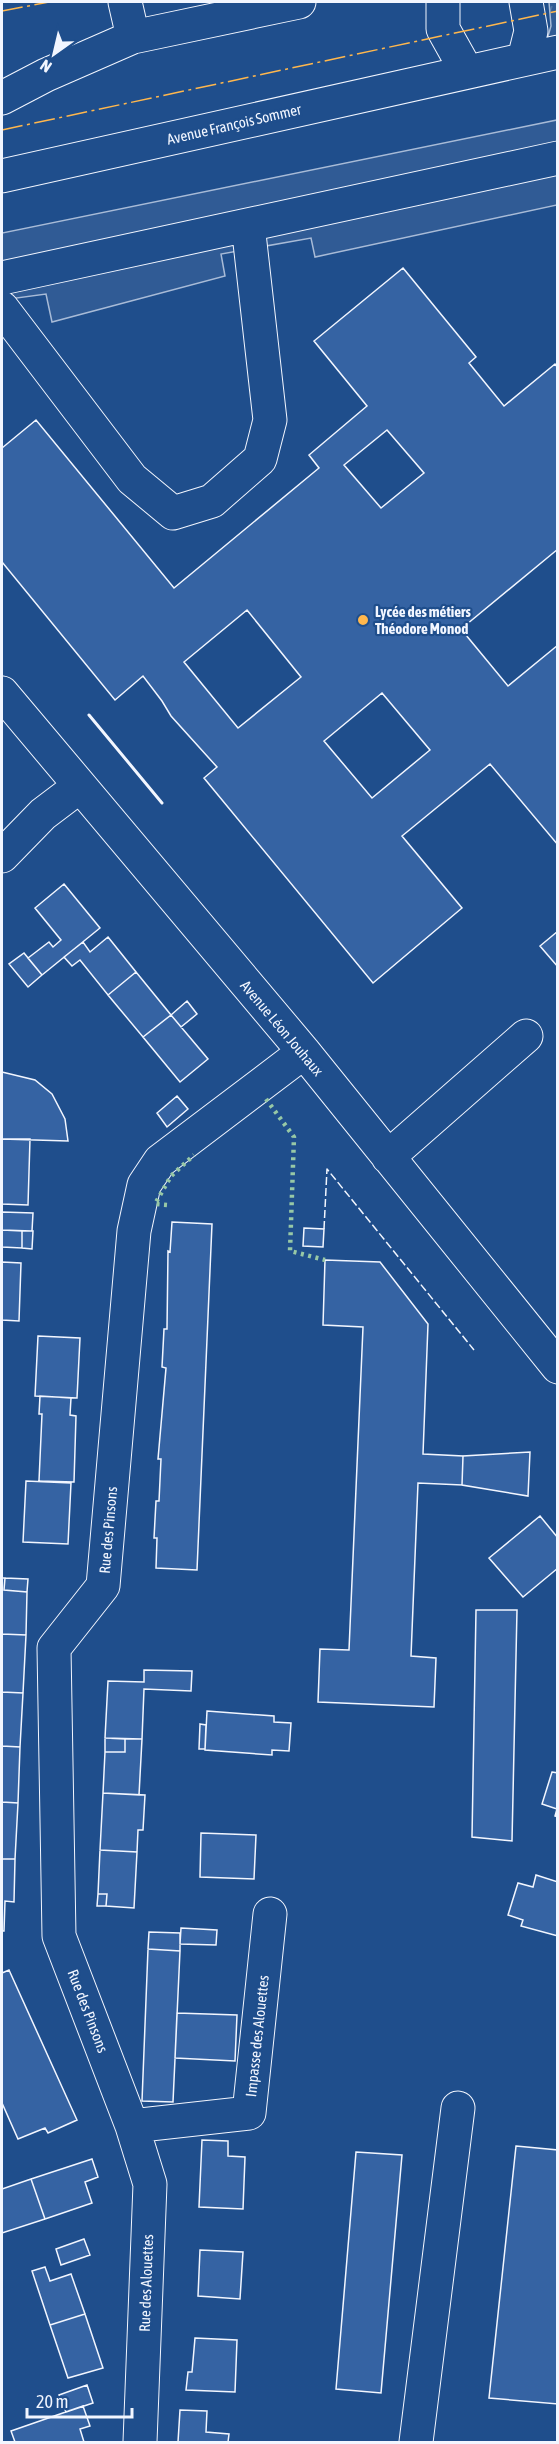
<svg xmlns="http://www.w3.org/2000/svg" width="559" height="2444" font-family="'Asap Condensed',sans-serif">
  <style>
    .grass { fill: url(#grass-tufts); stroke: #a8bbd7; stroke-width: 1.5 }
    .built { fill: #305b95; stroke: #a8bbd7; stroke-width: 1.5 }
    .building { fill: #3563a3; stroke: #f2f6ff; stroke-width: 1.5; fill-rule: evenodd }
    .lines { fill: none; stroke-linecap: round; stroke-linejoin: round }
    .minor-casing { stroke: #f2f6ff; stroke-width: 35 }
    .minor { stroke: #1f4e8c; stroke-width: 33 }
    .hedge { stroke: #97c8a6; stroke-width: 4.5; stroke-dasharray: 3 4.5; stroke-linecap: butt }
    .fence { stroke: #f2f6ff; stroke-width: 1.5; stroke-dasharray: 8 3; stroke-linecap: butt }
    .wall { stroke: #f2f6ff; stroke-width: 3 }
    .power { stroke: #ffb74d; stroke-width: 1.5; stroke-dasharray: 21 4.5 3 4.5; stroke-linecap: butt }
    .poi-dot { fill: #ffb74d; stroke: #1f4e8c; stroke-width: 2 }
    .labels { text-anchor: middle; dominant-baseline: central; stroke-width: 4.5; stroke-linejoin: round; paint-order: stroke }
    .street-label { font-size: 15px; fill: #f2f6ff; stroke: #1f4e8c }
    .poi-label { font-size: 15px; font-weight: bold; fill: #f2f6ff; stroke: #1f4e8c; text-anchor: start }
  </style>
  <defs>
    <pattern id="grass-tufts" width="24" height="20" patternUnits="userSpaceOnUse" patternTransform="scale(1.5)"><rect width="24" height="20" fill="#305b95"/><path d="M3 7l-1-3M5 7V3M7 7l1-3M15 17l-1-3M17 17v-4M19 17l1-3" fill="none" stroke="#4e73a5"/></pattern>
  </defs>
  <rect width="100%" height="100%" fill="#1f4e8c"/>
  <path class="grass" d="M549,2H557V40L546,43L551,26Z"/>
  <path class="built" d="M557,120V205L315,257L311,238L221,254L225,276L52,322L46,294L2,300V233Z"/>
  <path class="building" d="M403,268L476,357L469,363L504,406L555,364L558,368V549L461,629L508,686L558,645V845L490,764L402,836L462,908L373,983L204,778L217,767L171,716L162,701L143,676L115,700L2,562V448L36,420L174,588L319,468L309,455L367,406L314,341ZM387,430L424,473L381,508L344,465ZM247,610L301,677L238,728L184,662ZM382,693L430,750L372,798L324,741Z
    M64,884L100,928L42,975L28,958L49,942L53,947L61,940L35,908Z
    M558,931V967L540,946Z
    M108,937L136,972L108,995L80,960L72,966L64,957L83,942L90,952Z
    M24,953L42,975L28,987L9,964Z
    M136,972L171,1015L143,1037L108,995Z
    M187,1001L197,1014L181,1027L171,1015Z
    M171,1015L208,1059L180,1082L143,1037Z
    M2,1072L35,1080L52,1094L65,1119L68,1141L2,1139Z
    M177,1096L188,1109L167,1127L157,1113Z
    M2,1139H30L28,1205L2,1204Z
    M2,1212L33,1213L32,1231L2,1230Z
    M172,1222L212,1224L197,1570L156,1568L157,1538H154L156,1501H159L161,1459H158L166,1368L162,1367L164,1329H167L168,1251L170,1252Z
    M304,1228L324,1229L323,1247L303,1246Z
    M2,1230L22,1231V1248L2,1247Z
    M22,1231H33L32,1249L22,1248Z
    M325,1260L380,1262L428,1324L423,1454L463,1456L462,1485L418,1483L411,1656L436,1658L434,1707L318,1702L320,1649L349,1650L363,1327L323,1325Z
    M2,1262L21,1263L19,1321L2,1320Z
    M38,1336L80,1338L77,1398L35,1396Z
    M40,1396L71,1398L70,1415L76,1416L74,1482L39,1481L42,1414H39Z
    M530,1452L528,1496L462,1485L463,1456Z
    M26,1481L71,1483L68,1544L23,1542Z
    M540,1516L558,1538V1568L523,1597L489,1558Z
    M2,1578H5L4,1590L27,1592L26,1635L2,1634Z
    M5,1578L28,1579L27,1592L4,1590Z
    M476,1610H517L512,1841L472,1837Z
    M2,1634L26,1635L23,1693L2,1692Z
    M144,1670L192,1671L191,1691L144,1689L142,1739L105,1738L108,1681L144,1682Z
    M2,1692L23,1693L20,1747L2,1746Z
    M207,1711L274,1716V1722L291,1723L289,1751L272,1750V1755L205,1750Z
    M200,1724L206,1725L205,1749H199Z
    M105,1738L125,1739V1752H105Z
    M125,1739H142L139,1795L103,1793L105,1752H125Z
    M2,1746L20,1747L18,1803L2,1802Z
    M552,1772L558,1773V1817L555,1816L557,1809L542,1804Z
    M103,1793L145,1795L143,1830H138L137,1852L100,1850Z
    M2,1802L18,1803L15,1859H2Z
    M201,1833L256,1835L254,1879L200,1877Z
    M100,1850L137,1852L134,1908L106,1906L107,1894H98Z
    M2,1859H15L14,1902L5,1901L4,1931H2Z
    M536,1875L558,1882V1936L521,1926L523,1920L508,1915L518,1883L533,1887Z
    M98,1894H107L106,1906H97Z
    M181,1928L217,1930L216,1945L180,1944Z
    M149,1932L180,1933V1951L148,1949Z
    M148,1949L180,1951L173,2102L142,2101Z
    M9,1970L77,2120L48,2133L45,2128L18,2139L2,2103V1973Z
    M177,2013L237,2015L235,2061L175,2058Z
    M202,2140L228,2141V2156L245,2157L243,2209L199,2207Z
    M516,2146L558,2150V2404L489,2398Z
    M356,2152L402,2155L381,2393L336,2389Z
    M92,2159L98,2177L85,2182L92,2203L45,2219L31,2179Z
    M31,2179L45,2219L2,2233V2189Z
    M84,2239L90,2255L61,2265L56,2249Z
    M200,2250L243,2252L240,2299L198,2296Z
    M45,2267L50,2281L71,2274L85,2314L50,2325L32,2271Z
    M85,2314L103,2368L68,2378L50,2325Z
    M195,2338L237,2340L235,2392L186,2390L188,2372H192Z
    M87,2385L93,2403L66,2412L59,2395Z
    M83,2406L90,2426L80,2429L84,2442H15L11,2431Z
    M180,2410L207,2411L206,2432L229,2434L228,2442H178Z"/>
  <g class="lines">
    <defs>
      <path id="minor" d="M125,2L133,37
        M443,2V29L467,72
        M524,59L531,31L526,2
        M2,98L46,75L133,37L299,2
        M2,176L558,52
        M2,278L558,158
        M2,308L132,479L173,513L212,501L260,459L270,420L248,225
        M2,693L304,1052L558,1367
        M2,856L43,814L80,786
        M388,1157L526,1036
        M132,2126L249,2113L270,1914
        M140,2442L150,2184L132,2126L59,1936L54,1648L103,1586L134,1231L144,1185L160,1161L304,1052
        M416,2442L458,2108"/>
    </defs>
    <use href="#minor" class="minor-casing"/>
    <use href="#minor" class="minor"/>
    <path class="hedge" d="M266,1099L294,1137L290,1251L325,1260
      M167,1205L155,1204L171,1176L194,1155"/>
    <path class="fence" d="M324,1229L327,1169L474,1350"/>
    <path class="wall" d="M89,715L162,803"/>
    <path class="power" d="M2,11L49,2
      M2,130L558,11"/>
  </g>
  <circle class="poi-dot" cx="363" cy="620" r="6"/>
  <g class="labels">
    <g class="street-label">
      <text transform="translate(234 124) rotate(-13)">Avenue François Sommer</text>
      <text transform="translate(282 1028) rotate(50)">Avenue Léon Jouhaux</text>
      <text transform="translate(108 1530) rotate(-85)">Rue des Pinsons</text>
      <text transform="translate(88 2011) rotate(69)">Rue des Pinsons</text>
      <text transform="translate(257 2036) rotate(-84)">Impasse des Alouettes</text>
      <text transform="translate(146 2283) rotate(-88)">Rue des Alouettes</text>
    </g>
    <g class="poi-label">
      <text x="375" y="611">Lycée des métiers<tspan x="375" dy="17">Théodore Monod</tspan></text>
    </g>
  </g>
  <rect width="559" height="2444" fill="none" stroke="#f2f6ff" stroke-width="6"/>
  <g transform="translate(54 54) rotate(214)" stroke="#1f4e8c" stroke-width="4.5" paint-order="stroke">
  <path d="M0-4.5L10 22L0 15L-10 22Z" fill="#f2f6ff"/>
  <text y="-9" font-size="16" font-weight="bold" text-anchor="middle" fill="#f2f6ff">N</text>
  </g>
  <path d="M27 2408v9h105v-9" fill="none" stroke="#f2f6ff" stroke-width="3"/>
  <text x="36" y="2408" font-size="18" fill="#f2f6ff" stroke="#1f4e8c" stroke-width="4.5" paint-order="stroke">20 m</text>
</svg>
